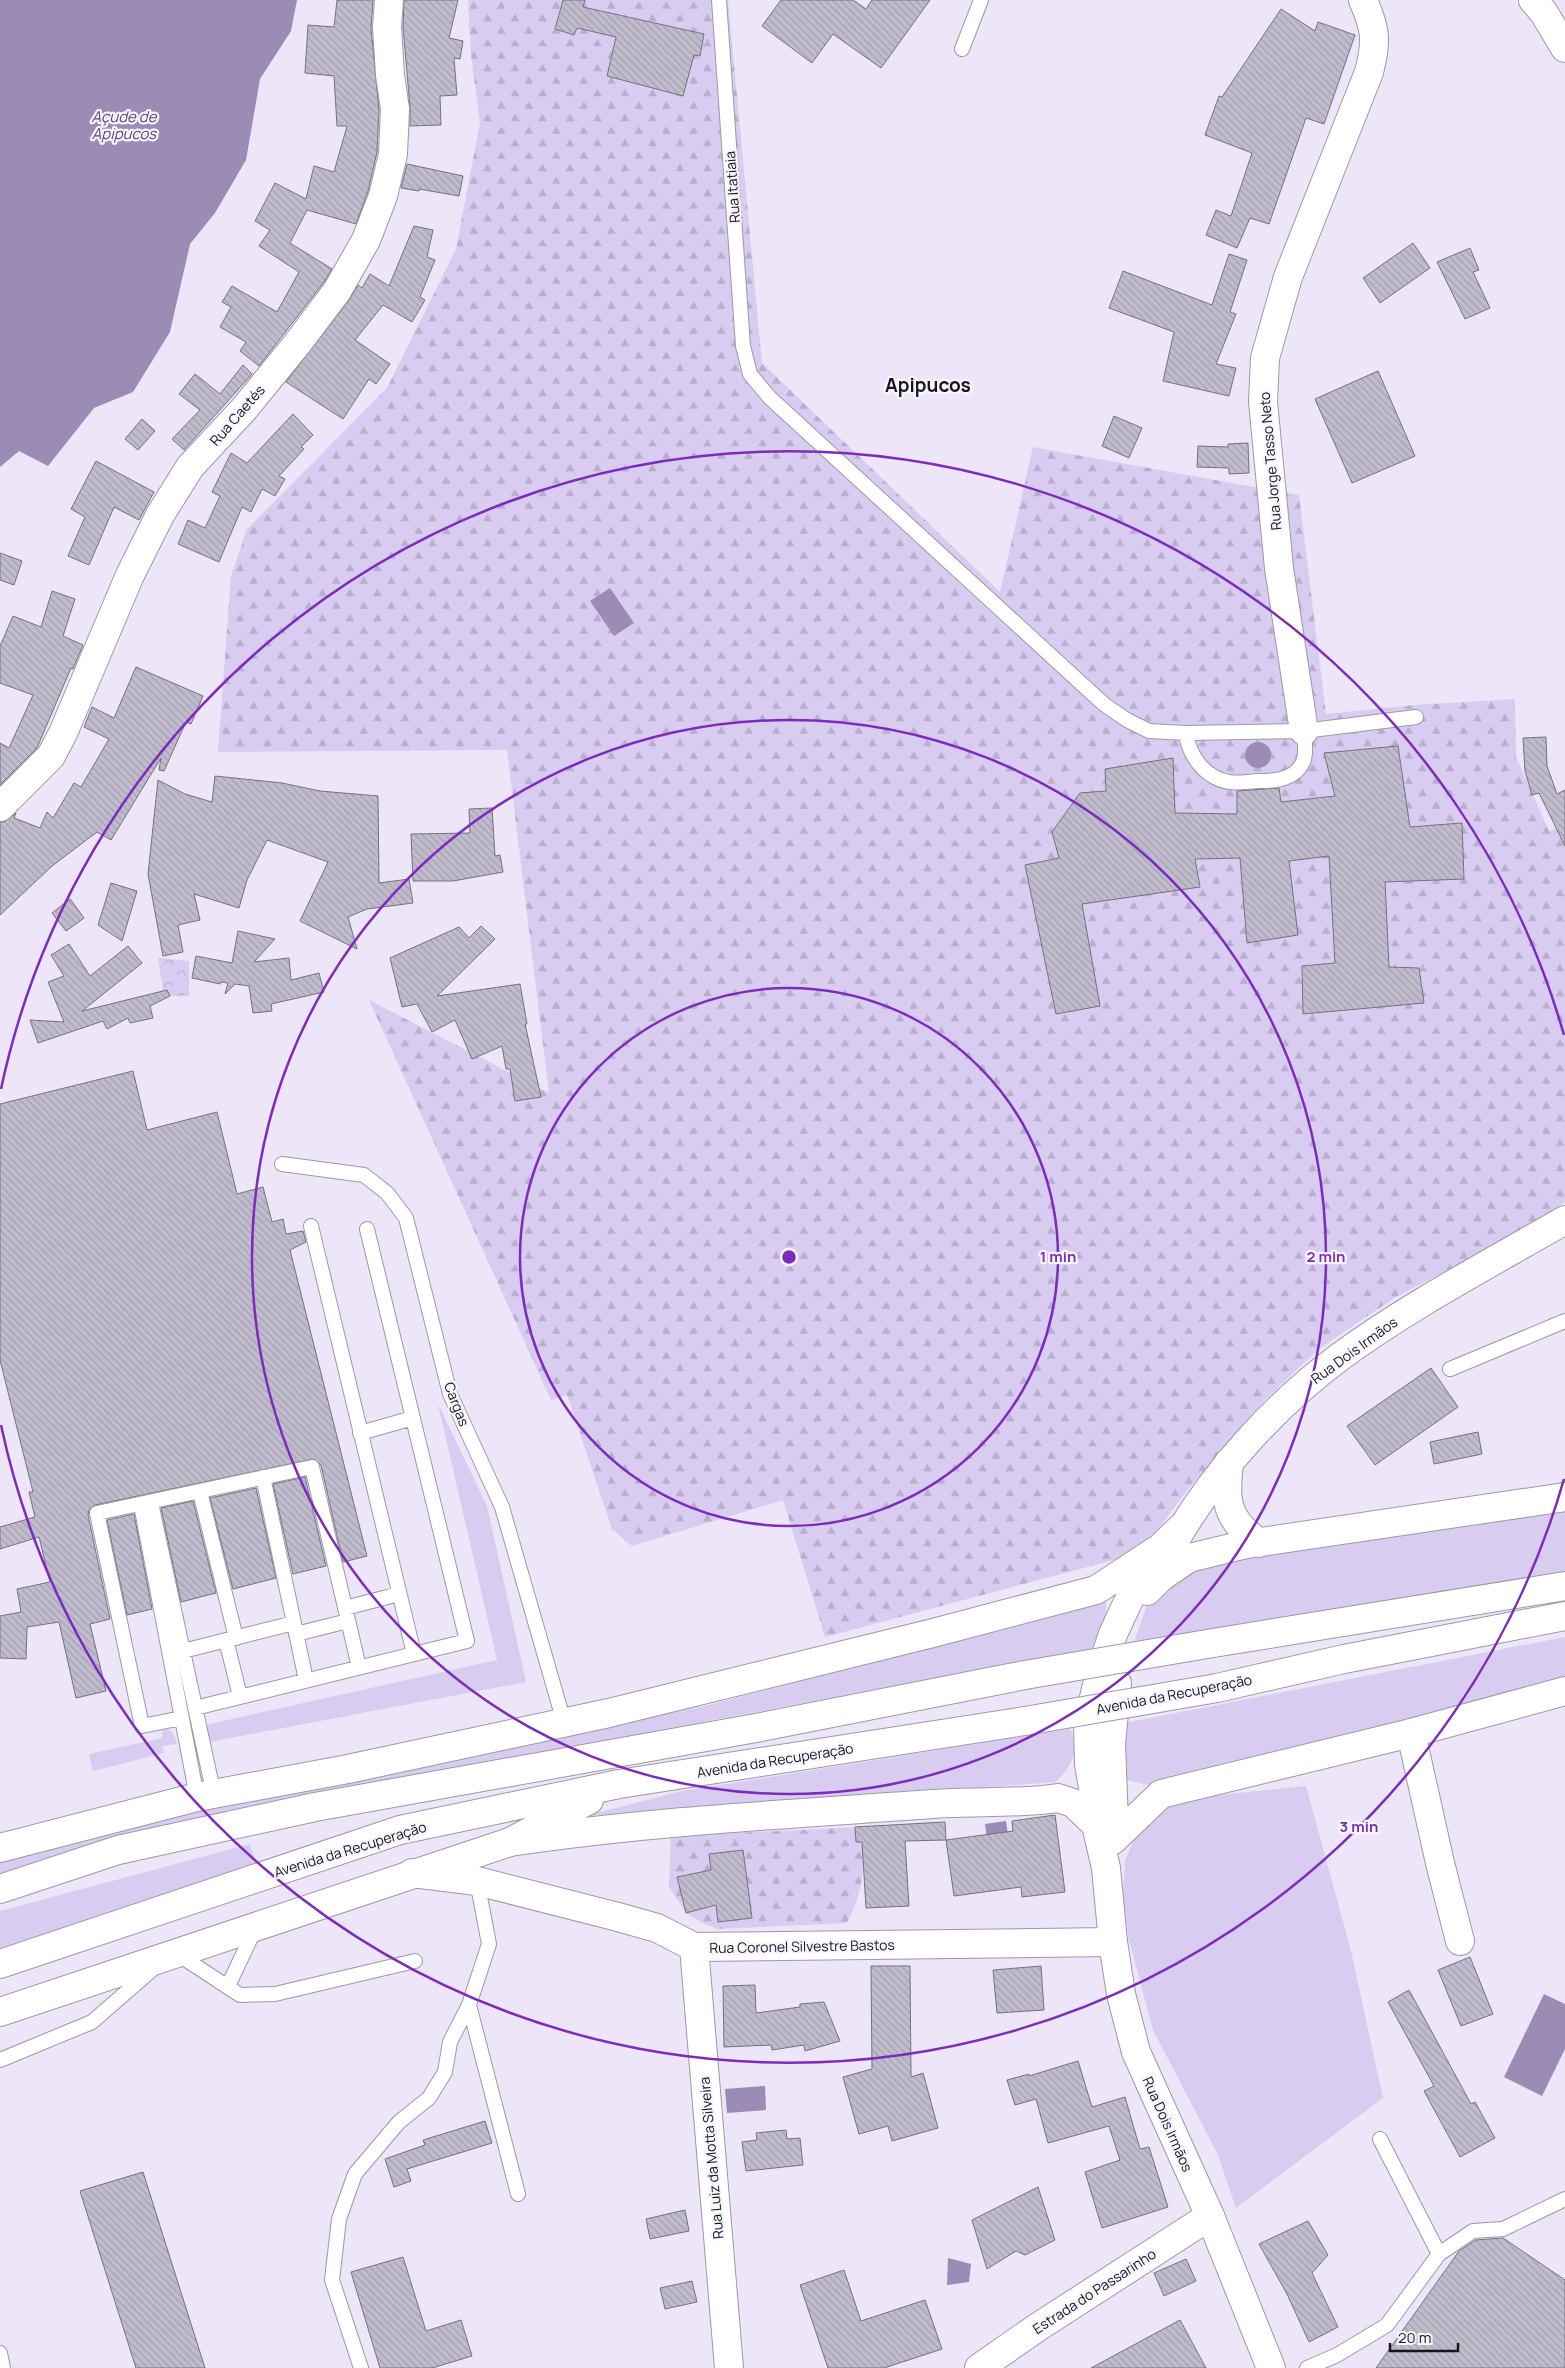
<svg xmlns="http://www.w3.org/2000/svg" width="1565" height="2368" font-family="Manrope,sans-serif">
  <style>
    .green { fill: #d9ccf1 }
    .forest { fill: url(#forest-firs) }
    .park { fill: url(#park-crowns) }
    .water { fill: #9b8cb6 }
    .building { fill: url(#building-back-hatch); stroke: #767080 }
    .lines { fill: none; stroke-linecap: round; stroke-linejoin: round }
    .service-casing { stroke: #9d98a8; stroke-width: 16 }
    .minor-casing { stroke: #9d98a8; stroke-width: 30 }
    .secondary-casing { stroke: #9d98a8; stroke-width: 30 }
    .trunk-casing { stroke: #9d98a8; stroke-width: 30 }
    .service { stroke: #fff; stroke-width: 14 }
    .minor { stroke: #fff; stroke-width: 28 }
    .secondary { stroke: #fff; stroke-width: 28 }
    .trunk { stroke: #fff; stroke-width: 28 }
    .trunk-bridge-casing { stroke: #9d98a8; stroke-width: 30; stroke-linecap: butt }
    .trunk-bridge { stroke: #fff; stroke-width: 28 }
    .ring { fill: none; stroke: #7b2cbf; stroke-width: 2.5 }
    .labels { text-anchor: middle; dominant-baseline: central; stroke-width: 4.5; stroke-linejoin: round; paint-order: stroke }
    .street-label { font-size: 14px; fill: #17151b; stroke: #f8f5fc }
    .water-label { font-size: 15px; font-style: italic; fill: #5b447d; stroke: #f8f5fc }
    .district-label { font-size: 19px; font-weight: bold; fill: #17151b; stroke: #f8f5fc }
    .centre { fill: #7b2cbf; stroke: #f8f5fc; stroke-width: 2.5 }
    .ring-label { font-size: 15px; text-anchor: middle; font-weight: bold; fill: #7b2cbf; stroke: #f8f5fc; stroke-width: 4.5; stroke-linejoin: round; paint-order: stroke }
  </style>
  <defs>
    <pattern id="forest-firs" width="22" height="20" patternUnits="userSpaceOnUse" patternTransform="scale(1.25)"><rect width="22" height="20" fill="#d9ccf1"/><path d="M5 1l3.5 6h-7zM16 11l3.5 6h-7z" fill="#baaece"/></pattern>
    <pattern id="park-crowns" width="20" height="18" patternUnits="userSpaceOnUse" patternTransform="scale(1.25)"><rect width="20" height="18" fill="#d9ccf1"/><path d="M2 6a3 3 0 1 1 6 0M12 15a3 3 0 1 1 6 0" fill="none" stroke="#baaece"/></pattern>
    <pattern id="building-back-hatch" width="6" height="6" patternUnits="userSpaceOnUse" patternTransform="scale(1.25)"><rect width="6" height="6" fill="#c1bccd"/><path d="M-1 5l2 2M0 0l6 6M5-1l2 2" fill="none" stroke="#a5a1af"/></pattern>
  </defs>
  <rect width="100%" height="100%" fill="#ece6f8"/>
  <path class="green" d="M438,1404L487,1506L526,1682L209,1742L205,1725L497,1660Z
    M1565,1505V1573L1226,1630L1134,1642L1154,1585L1232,1557Z
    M1106,1600L1107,1646L389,1781L0,1877V1860L205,1801L705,1706Z
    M1565,1637V1677L1156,1787L1127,1780L1120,1724Z
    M162,1728C173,1730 174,1733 177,1744L162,1746L164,1753L93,1771L89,1754L162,1738Z
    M1070,1729C1082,1750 1070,1767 1056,1782L585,1816L682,1791Z
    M1306,1786L1351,1951L1383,2098L1236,2208L1217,2153L1153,2030L1128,1936L1123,1894L1125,1860L1135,1837L1170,1800Z
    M250,1844L256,1863L0,1952V1911Z"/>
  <path class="forest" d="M468,0H728L762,363L1000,592L1033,447L1299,495L1326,714L1415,705L1515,699L1516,757L1549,831L1565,825V1202L1516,1234L1396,1297L1320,1348L1268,1397L1189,1488L1140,1553L825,1637L783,1500L632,1546L612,1529L567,1395L551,1400L369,1000L549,1093L507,750L218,752L231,576L247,529L387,388L456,249L480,123L471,55Z
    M861,1827C864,1867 866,1886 847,1923L718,1929L703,1923L686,1913L669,1887L671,1836Z"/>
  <path class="park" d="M158,958L189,961V996H164Z"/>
  <path class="water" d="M0,0H297L291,31L260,79L246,160L215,213L190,244L170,332L133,392L94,408L48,466L19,451L0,467Z
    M610,588L634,623L614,636L590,601Z
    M1245 755a13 13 0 1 1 26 0a13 13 0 1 1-26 0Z
    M1006,1821L1011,1858L990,1861L985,1824Z
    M1544,1994L1565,2004V2049L1542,2096L1504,2077Z
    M765,2086L766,2110L727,2113L725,2089Z
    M948,2258L971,2264L969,2282L947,2285Z"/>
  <path class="building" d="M337,0H373L371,28L379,110L377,152L368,191L356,224L307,210L290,243L332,269L324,282L259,366L240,351L246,342L220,327L231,307L222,302L232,286L277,312L299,272L259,246L270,230L255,221L275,183L306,199L314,166L334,172L347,126H337L334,76L305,73L308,25L334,27Z
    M404,0H458L449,38L463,41L460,59L454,58L457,95L440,96L441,125L410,126V107L403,27Z
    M563,0H585L583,7L704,34L700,56L694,55L683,96L607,76L616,37L577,28L574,35L555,29Z
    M781,0H853L866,9L872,0H930L881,68L833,34L812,63L762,26Z
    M1281,9L1315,31L1318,22L1355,35L1324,124L1306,118L1269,224L1250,218L1237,248L1206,235L1216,210L1231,216L1252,153L1205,135L1219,96L1222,97Z
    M407,164L463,176L459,196L419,189V191L401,188Z
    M414,226L433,230L427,257L435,260L420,297L425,300L412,322L383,305L355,340L390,364L376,384L369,379L343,419L286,382L349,300L358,285L362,288L370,274L389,286Z
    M1413,243L1430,268L1380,303L1363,278Z
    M1470,248L1479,270L1473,272L1490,308L1465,319L1437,262Z
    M1229,254L1247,260L1230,312L1236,314L1216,364L1236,368L1229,396L1163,381L1174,332L1109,308L1123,271L1212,305Z
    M243,365L252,374L184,450L172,439L200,410L179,394L195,374L220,394Z
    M1378,371L1415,456L1352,483L1315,399Z
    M293,414L313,435L301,447L304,449L279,476L285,479L275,496L262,489L251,512L242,507L219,562L178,544L188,520L205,528L220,496L212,492L231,453L247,463Z
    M1114,416L1142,428L1129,458L1102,446Z
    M142,419L155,431L138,450L125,439Z
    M1248,443L1249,473L1229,474V468L1197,467L1198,446L1228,447V444Z
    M96,461L154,492L139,520L114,507L89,565L68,556L85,517L71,509Z
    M0,553L22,561L14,585L0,580Z
    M52,591L75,599L63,636L83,645L73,669L71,668L37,748L0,785V743L9,748L33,695L0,683V646L13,616L41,627Z
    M136,667L203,696L191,724L186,722L164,771L159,770L161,758L111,840L97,832L52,866L0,915V822H4L16,813L14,818L40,828L47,812L53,818L74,783L81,787L109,739L84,727L92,707L114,718Z
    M1546,737L1547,766L1557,794L1565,790V846L1539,793L1532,795L1525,771L1523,738Z
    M1398,746L1410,827L1462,823L1464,879L1385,882L1389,967L1419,968L1424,1003L1303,1014L1302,966L1335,963L1329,856L1289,861L1298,935L1247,943L1240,858L1195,859L1200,887L1082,904L1100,1006L1056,1014L1025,865L1059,858L1052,832L1080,793L1106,791L1105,769L1173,758L1175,813L1237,814V791L1279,788L1281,802L1335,796L1324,753Z
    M215,776L282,783L320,791L378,796L379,883L409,879L413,903L367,909L348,917L357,949L300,921L328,862L267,840L247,880L239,908L194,894L200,920L178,925L183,952L163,956L148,874L158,780L185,794L212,802Z
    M492,808L495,856L500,855L503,872L453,881H413L411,834L470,833L469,809Z
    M111,883L137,891L122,941L98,925Z
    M70,899L84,918L66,931L52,913Z
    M481,926L495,939L437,996L520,984L527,1024H525L541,1097L515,1101L510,1069H506L502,1046L472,1059L455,1020L432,1032L417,1004L402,1007L390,958L459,927L469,938Z
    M238,931L275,939L254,962L289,958L291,980L319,973L324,992L271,1004L272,1011L253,1013L249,986L235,984L225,994L228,983L220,982V984L192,978L196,956L232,963Z
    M69,944L90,976L128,946L142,963L82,1011L167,990L170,996L150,1006L153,1018L130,1023L128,1018L107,1029L103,1021L38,1043L30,1020L64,1022L48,982L64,976L51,955Z
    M133,1071L147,1130L217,1112L237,1194L263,1187L272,1222L283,1219L286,1234L303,1231L306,1242L290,1250L367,1556L343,1562L321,1465L314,1459L95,1505L89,1510L88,1515L110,1619L90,1624L106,1691L76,1698L59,1622L27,1627L26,1659L0,1658V1616L21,1612L17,1589L50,1582L39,1537L0,1549V1527L35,1517L29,1492H33L0,1360V1104Z
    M1431,1368L1458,1407L1375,1465L1347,1426Z
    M1478,1432L1482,1454L1434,1464L1430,1442Z
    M305,1477L326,1566L293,1574L273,1484Z
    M256,1488L276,1578L233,1589L210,1498Z
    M193,1501L216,1593L181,1602L161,1508Z
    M134,1514L152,1609L127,1615L107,1520Z
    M1055,1815L1065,1892L1022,1897L1021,1887L954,1896L946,1840L1013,1831L1012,1821Z
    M945,1822L946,1840L905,1841L909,1906L866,1908L862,1842H856L855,1827Z
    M743,1850L752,1918L718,1922L716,1905L686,1913L677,1877L711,1870L709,1854Z
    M1470,1957L1493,2014L1461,2026L1438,1970Z
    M871,1966H910L911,2077L923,2073L938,2128L892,2141L888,2126L859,2134L843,2077L872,2069Z
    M1041,1966L1044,2010L997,2013L993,1970Z
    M755,1985L756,2013L800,2007V2004L824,2002L840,2041L805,2051L804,2045L772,2050L771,2045L724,2047L723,1986Z
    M1409,1990L1471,2104L1475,2102L1495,2138L1460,2157L1424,2091L1434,2086L1388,2002Z
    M1078,2061L1092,2107L1125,2097L1140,2149L1149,2147L1168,2207L1102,2228L1085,2172L1120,2160L1109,2126L1048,2143L1036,2099L1015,2105L1007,2080L1029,2074V2076Z
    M485,2121L492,2143L407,2169L411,2181L394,2187L385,2159L425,2145L423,2140Z
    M786,2130L787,2139L800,2138L803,2165L746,2171L742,2142L757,2140L756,2133Z
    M143,2172L172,2264L205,2368H136L80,2191Z
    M1038,2187L1055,2240L1025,2255L1016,2251L987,2269L972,2220Z
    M685,2210L689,2231L650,2239L646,2219Z
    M1308,2221L1328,2255L1312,2273L1338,2327L1309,2342L1287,2294L1259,2244Z
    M1503,2238L1565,2280V2368H1376L1459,2251L1476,2240Z
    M403,2257L426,2331L461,2320L472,2356L432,2368H380L351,2272Z
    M1186,2259L1196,2281L1164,2296L1154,2273Z
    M844,2270L861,2321L925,2300L942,2349L884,2368H828L800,2285Z
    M692,2281L697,2302L665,2309L660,2288Z
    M1180,2320L1206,2368H1091Z"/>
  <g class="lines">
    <defs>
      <path id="service" d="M719,0L743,346L750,374L769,397L1084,686L1105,705L1127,720L1149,731L1186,733L1304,731
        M962,49L981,0
        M1186,733C1189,756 1205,778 1229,782C1238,784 1250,781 1260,781C1277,781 1295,779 1303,762C1307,754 1304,740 1304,731L1416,717
        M282,1164L364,1175L387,1193L406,1218L450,1394L502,1507L564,1722
        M311,1226L414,1654
        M1450,1369L1565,1321
        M360,1433L413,1418
        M263,1477L306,1680
        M200,1492L236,1638
        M151,1503L214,1795
        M141,1505L197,1797
        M345,1608L399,1594
        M296,1634L348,1621
        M226,1640L240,1696
        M183,1651L294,1623
        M195,1708L467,1641L367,1229
        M182,1718L142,1726L97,1513L312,1467L359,1667
        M176,1953L240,1995L275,1994L415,1961
        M228,1986L255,1929
        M469,2005L518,2194
        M0,2060L92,2022L154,1968
        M1439,2254L1473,2231L1503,2229L1565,2199
        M0,2353L3,2368
        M361,2368L332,2280L339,2219L355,2174L399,2122L429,2098L445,2072L450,2042L469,2005L489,1944L477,1881
        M1307,2368L1337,2355L1387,2325L1439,2254L1380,2139"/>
      <path id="minor" d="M1304,731L1279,568L1263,402L1265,358L1288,277L1369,72C1377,41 1376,30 1363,0
        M0,807L51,756L63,733L130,575L160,515L190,467L244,409L297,344L337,291L366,240L383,196L393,154L395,109L390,75L387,27L389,0
        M1411,1733L1440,1863L1460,1941
        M412,1873L477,1881L618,1917L657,1928L694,1947L1113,1942
        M694,1947L729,2368
        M979,2368L1038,2327L1210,2216"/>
      <path id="secondary" d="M1533,0L1544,13L1565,48
        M1229,1462C1225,1502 1225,1518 1259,1543
        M1182,1527L1160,1548L1146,1568L1134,1589L1113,1634L1099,1676L1088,1724L1089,1764L1096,1805V1825L1106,1868L1113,1942L1121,1994L1136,2052L1210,2216L1271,2368
        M1174,1542C1215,1471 1275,1405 1341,1356C1409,1306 1491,1263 1565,1220
        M1147,1591L1161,1577L1189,1558L1247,1544L1565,1497
        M1114,1822L1111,1744L1117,1683
        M1113,1840L1161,1794L1411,1733L1565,1691
        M0,1848L197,1797L348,1769L609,1713L933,1633L1096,1590L1160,1548
        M0,2012L510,1842C650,1821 792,1814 933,1804C975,1801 1018,1804 1058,1798L1073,1803L1096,1825"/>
      <path id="trunk" d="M1213,1643L1565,1586
        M1217,1688L1344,1659L1565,1616
        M510,1842L589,1800
        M0,1889L118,1850L315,1807L756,1728L1025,1675
        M0,1964L400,1830L619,1784L1025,1721"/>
    </defs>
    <use href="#service" class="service-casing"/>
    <use href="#minor" class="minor-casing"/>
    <use href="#secondary" class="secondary-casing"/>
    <use href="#trunk" class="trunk-casing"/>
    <use href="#service" class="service"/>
    <use href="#minor" class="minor"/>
    <use href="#secondary" class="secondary"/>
    <use href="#trunk" class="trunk"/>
    <defs>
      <path id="trunk-bridge" d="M1025,1675L1213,1643
        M1025,1721L1217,1688"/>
    </defs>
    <use href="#trunk-bridge" class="trunk-bridge-casing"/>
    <use href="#trunk-bridge" class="trunk-bridge"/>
  </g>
  <g class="ring">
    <circle cx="789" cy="1257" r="269"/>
    <circle cx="789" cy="1257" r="537"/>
    <path d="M1564 1479A806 806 0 0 1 1 1425M1 1089A806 806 0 0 1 1564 1035"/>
  </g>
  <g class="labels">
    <g class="street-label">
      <text transform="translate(732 187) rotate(-94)">Rua Itatiaia</text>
      <text transform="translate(237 415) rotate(-49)">Rua Caetés</text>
      <text transform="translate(1270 461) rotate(-95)">Rua Jorge Tasso Neto</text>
      <text transform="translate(1354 1350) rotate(-36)">Rua Dois Irmãos</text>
      <text transform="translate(457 1404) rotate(69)">Cargas</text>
      <text transform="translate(1174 1694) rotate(-11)">Avenida da Recuperação</text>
      <text transform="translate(775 1760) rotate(-9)">Avenida da Recuperação</text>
      <text transform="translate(350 1849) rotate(-17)">Avenida da Recuperação</text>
      <text transform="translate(802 1946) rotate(-1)">Rua Coronel Silvestre Bastos</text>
      <text transform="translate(1168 2124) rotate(66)">Rua Dois Irmãos</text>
      <text transform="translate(711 2158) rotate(-95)">Rua Luiz da Motta Silveira</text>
      <text transform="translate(1094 2291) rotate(-33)">Estrada do Passarinho</text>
    </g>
    <g class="water-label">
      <text x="124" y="116">Açude de<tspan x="124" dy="17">Apipucos</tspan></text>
    </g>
    <g class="district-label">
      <text x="928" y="385">Apipucos</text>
    </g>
  </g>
  <circle cx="789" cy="1257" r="8" class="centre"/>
  <g class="ring-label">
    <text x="1058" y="1262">1 min</text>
    <text x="1326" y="1262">2 min</text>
    <text x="1359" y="1832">3 min</text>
  </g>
  <path d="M1390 2343v8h68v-8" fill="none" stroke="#17151b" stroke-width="2.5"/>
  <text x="1398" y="2343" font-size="15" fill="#17151b" stroke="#f8f5fc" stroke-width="4" paint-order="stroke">20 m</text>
</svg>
